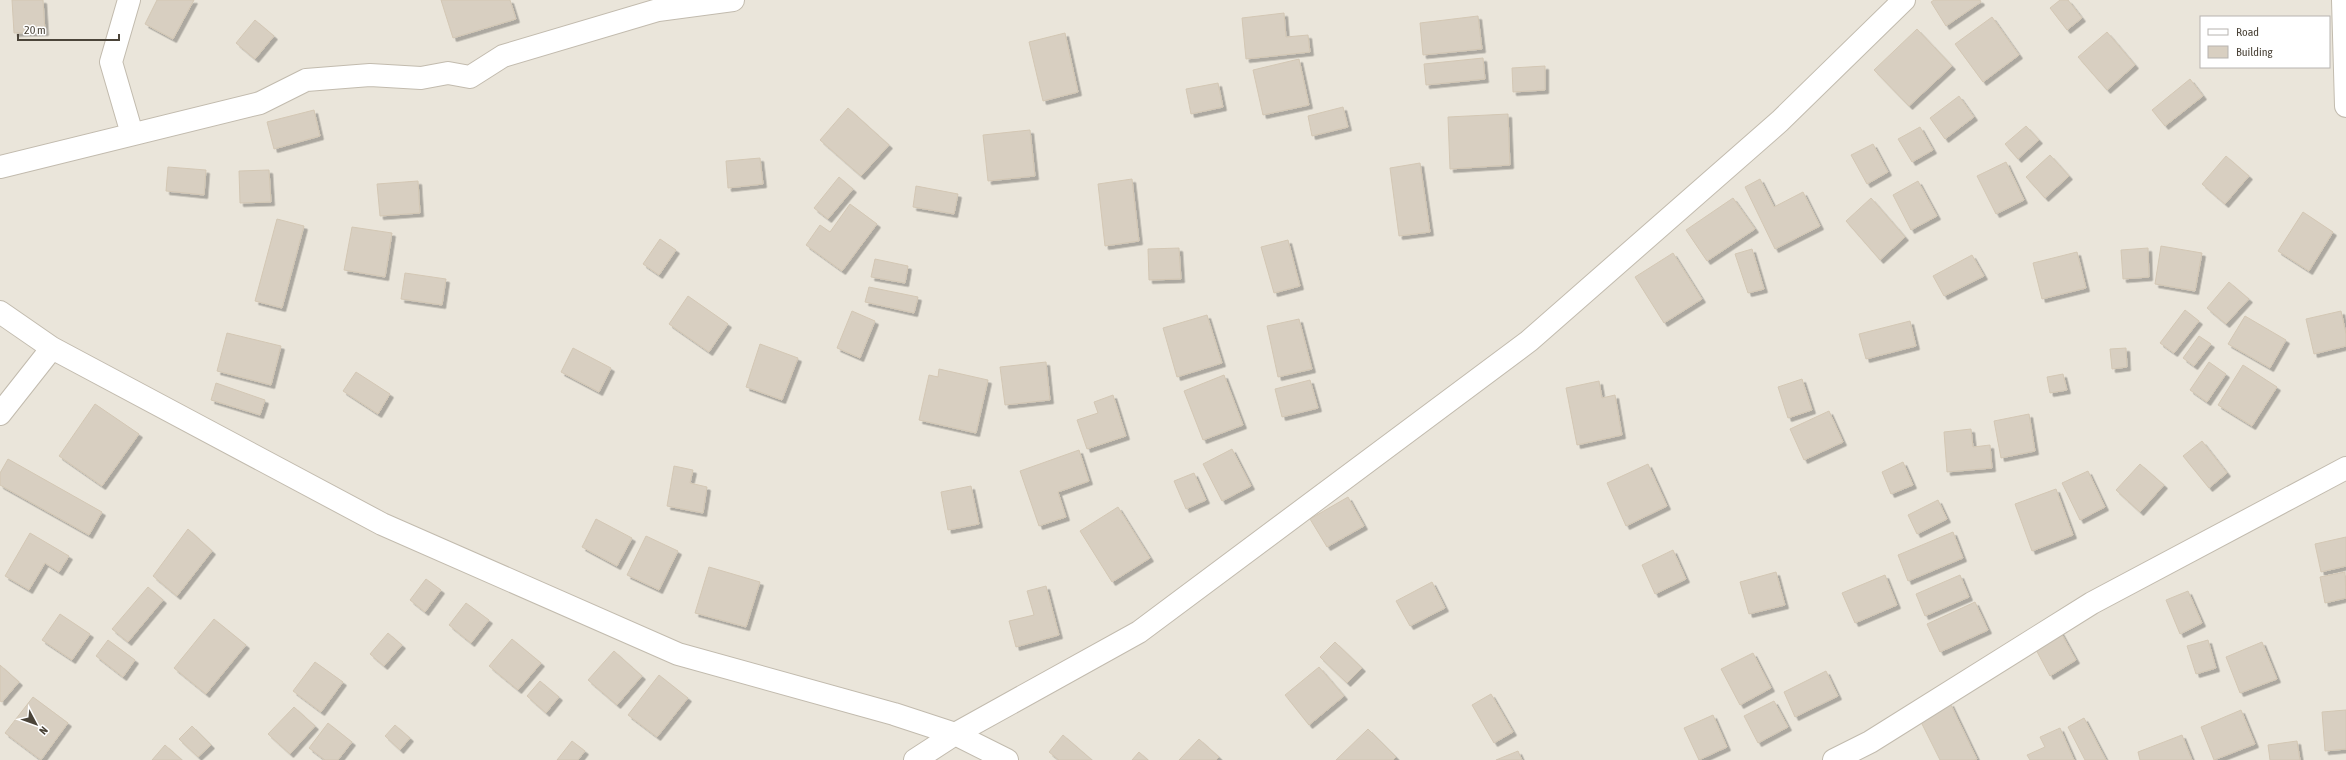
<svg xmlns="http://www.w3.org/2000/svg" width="2346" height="760" font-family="'Asap Condensed',sans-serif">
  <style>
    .residential { fill: #eae5da; fill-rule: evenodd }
    .building { fill: #d8cfc1; stroke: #d3c7b4; filter: url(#shadow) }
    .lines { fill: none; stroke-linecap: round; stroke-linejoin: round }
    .street-casing { stroke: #c2bbae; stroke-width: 24 }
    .street { stroke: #fff; stroke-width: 22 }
  </style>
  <defs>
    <filter id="shadow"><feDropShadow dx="3.5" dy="3.5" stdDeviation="0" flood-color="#0004"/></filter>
  </defs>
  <rect width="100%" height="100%" fill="#f6f3ec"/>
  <path class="residential" d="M0,0H2346V760H0ZM2201,17H2329V67H2201Z"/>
  <path class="building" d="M12,0H43L45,32L14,33Z
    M157,0H194L173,39L145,24Z
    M441,0H510L516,19L453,38Z
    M1934,0H1980L1981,2L1946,26L1931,2Z
    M2060,0H2068L2082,18L2067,30L2050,8Z
    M1284,13L1286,37L1308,35L1310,52L1246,59L1242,18Z
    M1478,16L1482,49L1423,55L1420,23Z
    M1992,17L2019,55L1983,82L1955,44Z
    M255,20L274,36L255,59L236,43Z
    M1917,29L1952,66L1909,106L1874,70Z
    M2107,32L2135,65L2107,90L2078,57Z
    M1065,33L1078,92L1043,101L1029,42Z
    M1483,58L1485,79L1426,85L1424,64Z
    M1299,59L1309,105L1263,115L1253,70Z
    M1545,66V90L1513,92L1512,68Z
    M2190,79L2203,96L2165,126L2152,110Z
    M1218,83L1223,107L1191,114L1186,89Z
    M1959,96L1974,117L1945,139L1930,118Z
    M1343,107L1348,127L1312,136L1308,116Z
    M848,108L889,145L861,176L820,140Z
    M314,110L320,136L274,149L267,122Z
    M1508,114L1510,165L1450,169L1448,117Z
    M2026,126L2039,140L2018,159L2005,144Z
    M1920,127L1933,150L1912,162L1898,139Z
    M1030,130L1035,176L988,181L983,135Z
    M1873,144L1888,172L1867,184L1851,155Z
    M2050,155L2069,176L2045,198L2026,177Z
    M2226,156L2249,176L2225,204L2202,184Z
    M760,158L763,184L728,188L726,161Z
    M2006,162L2024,200L1996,214L1977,176Z
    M1420,163L1430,232L1399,236L1390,168Z
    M168,167L206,170L204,195L166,191Z
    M269,170L271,202L240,203L239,171Z
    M839,177L853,189L828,219L814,208Z
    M1132,179L1139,241L1105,246L1098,184Z
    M1760,179L1774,207L1803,192L1820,226L1775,249L1745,187Z
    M418,181L420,213L380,216L377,184Z
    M1918,181L1937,216L1911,230L1893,195Z
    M916,186L958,194L954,214L913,207Z
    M1733,198L1755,229L1707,261L1686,230Z
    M1871,198L1905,237L1880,260L1846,221Z
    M850,204L877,224L842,271L806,245L820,225L830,232Z
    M2303,212L2333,232L2309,271L2278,251Z
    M277,219L304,226L282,308L255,301Z
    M352,227L392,233L385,277L344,270Z
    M660,239L676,250L659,275L643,264Z
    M1288,240L1300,286L1274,293L1261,247Z
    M2161,246L2202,253L2195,291L2155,284Z
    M1179,248L1181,279L1149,280L1148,249Z
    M2148,248L2149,277L2123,279L2121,250Z
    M1752,249L1764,289L1748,293L1735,254Z
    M2077,252L2086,288L2042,299L2033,263Z
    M1673,253L1702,299L1664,323L1635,277Z
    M1972,255L1984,276L1944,296L1933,276Z
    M875,259L908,266L905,283L871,277Z
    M405,273L446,279L442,305L401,299Z
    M2229,282L2249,299L2226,324L2207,308Z
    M869,287L918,297L914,313L865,302Z
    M688,296L728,324L709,352L669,324Z
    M2185,310L2199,321L2174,353L2160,343Z
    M852,311L875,321L860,358L837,348Z
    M2341,311L2346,334V346L2314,354L2306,319Z
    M1207,315L1222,363L1177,377L1163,328Z
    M2245,316L2286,340L2270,368L2228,344Z
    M1299,319L1312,369L1278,377L1267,326Z
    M1910,321L1916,346L1866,359L1859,334Z
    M227,333L281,346L271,385L217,371Z
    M2199,336L2211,344L2194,366L2183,358Z
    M760,344L798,358L782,400L746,387Z
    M573,348L611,368L599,392L561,372Z
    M2126,348L2127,367L2112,369L2110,349Z
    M1046,362L1050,400L1005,405L1000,367Z
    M2209,362L2226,374L2207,402L2190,390Z
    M2243,365L2277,387L2252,426L2218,405Z
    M939,369L988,380L976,433L919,420L929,375L938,377Z
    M356,372L390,394L378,414L343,391Z
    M2063,374L2067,390L2050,393L2047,377Z
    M1224,375L1243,425L1203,440L1184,391Z
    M1802,379L1812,410L1788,418L1778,387Z
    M1310,380L1318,408L1282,417L1275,389Z
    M1599,381L1602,398L1615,395L1622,435L1577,445L1566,388Z
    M216,383L265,400L260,415L211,400Z
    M1113,395L1126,436L1087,449L1077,420L1098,413L1094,402Z
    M95,404L139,434L102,486L59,456Z
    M1829,411L1843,442L1804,460L1790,429Z
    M2029,414L2035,451L2001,458L1994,421Z
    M1971,429L1973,447L1990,445L1992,468L1947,472L1944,432Z
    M2202,441L2227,473L2209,488L2183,456Z
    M1232,449L1251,486L1222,501L1203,464Z
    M1079,450L1089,481L1058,492L1066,517L1039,526L1020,471Z
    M8,459L102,512L89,535L0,485V473Z
    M1903,462L1913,485L1891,494L1882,472Z
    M1648,464L1667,506L1626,526L1607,483Z
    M2140,464L2164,485L2140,512L2116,490Z
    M674,466L693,470L690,483L707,487L703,513L667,506Z
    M2088,471L2105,507L2080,520L2062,483Z
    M1194,473L1206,500L1186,509L1174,481Z
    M971,486L979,524L948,530L941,492Z
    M2056,489L2073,535L2032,551L2015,504Z
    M1348,497L1364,526L1327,547L1310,519Z
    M1938,500L1947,519L1917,534L1908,515Z
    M1118,507L1150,558L1112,582L1080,531Z
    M596,519L632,538L617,566L582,547Z
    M188,529L212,551L177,596L153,576Z
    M1953,532L1963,558L1908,581L1898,555Z
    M30,533L69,556L59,572L45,563L29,590L5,576Z
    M646,536L678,551L659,590L627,575Z
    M2346,537V566L2321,572L2315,544Z
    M1673,550L1686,579L1655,594L1642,565Z
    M709,567L760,582L746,627L695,613Z
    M1776,572L1785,605L1749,614L1740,582Z
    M2345,572L2346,598L2325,603L2320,577Z
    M1885,575L1897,605L1855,623L1842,593Z
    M1960,575L1969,597L1925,616L1916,594Z
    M426,579L441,590L425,612L410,600Z
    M1432,582L1445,608L1410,626L1396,601Z
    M1046,586L1059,635L1016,647L1009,621L1034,615L1027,591Z
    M148,587L163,600L128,642L112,629Z
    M2188,591L2202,623L2180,634L2166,600Z
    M1975,602L1988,630L1940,652L1927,624Z
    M466,603L489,620L471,643L449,625Z
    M60,614L90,634L72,660L42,640Z
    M214,619L246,645L206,694L174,668Z
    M2060,631L2076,660L2050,676L2034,646Z
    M388,633L402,645L384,666L370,654Z
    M512,639L541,663L518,690L489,666Z
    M108,640L135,660L123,677L96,656Z
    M2208,640L2216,668L2196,674L2187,646Z
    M1335,642L1362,668L1347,683L1320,657Z
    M2262,642L2277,679L2240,693L2226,657Z
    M614,651L642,676L617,705L588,680Z
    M1753,653L1771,688L1740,705L1721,669Z
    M315,662L343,682L321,712L293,691Z
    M0,665L19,682L2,702L0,701Z
    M1319,667L1344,696L1309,725L1285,695Z
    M1826,671L1838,696L1795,717L1784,692Z
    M659,675L688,698L657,737L628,715Z
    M540,681L559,697L546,713L527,696Z
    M1491,694L1513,732L1494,743L1472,705Z
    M33,697L68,723L41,760L5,733Z
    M1774,701L1788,727L1758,743L1744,716Z
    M1950,703L1977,759L1974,760H1940L1919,718Z
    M294,707L315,726L290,754L268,734Z
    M2241,710L2255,744L2214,760L2201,727Z
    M2346,710V749L2325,751L2322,712Z
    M1713,715L1727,747L1699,760L1684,728Z
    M2084,718L2106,760H2085L2068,727Z
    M328,723L352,742L338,760H325L309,748Z
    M395,725L410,738L400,750L385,736Z
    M192,726L211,745L198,757L179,739Z
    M2060,728L2074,760H2030L2027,755L2045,747L2040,737Z
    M1368,729L1396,757L1393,760H1336Z
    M1063,735L1092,760H1059L1049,752Z
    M2182,735L2192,760H2140L2138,752Z
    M1199,739L1219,757L1216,760H1179Z
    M572,741L585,751L578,760H557Z
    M2297,741L2300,760H2270L2268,745Z
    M165,745L182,760H152Z
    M1518,751L1522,760H1496Z
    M1139,752L1148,760H1132Z"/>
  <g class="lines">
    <defs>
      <path id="street" d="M129,0L111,62L132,134
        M2343,0L2346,106
        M0,167L260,103L306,80L370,75L421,78L448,73L470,77L503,56L658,10L733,0
        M0,312L52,348L382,524L678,654L894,714L955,734L1007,760
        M0,414L52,348
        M915,760L955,734L1139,632L1529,341L1780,121L1904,0
        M1834,760L1870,742L2092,603L2346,468"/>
    </defs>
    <use href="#street" class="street-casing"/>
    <use href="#street" class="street"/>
  </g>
  <rect x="2200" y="16" width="130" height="52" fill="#ffffff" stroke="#b7b4b0"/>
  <rect x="2208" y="29" width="20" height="6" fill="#ffffff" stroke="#b7b4b0"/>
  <text x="2236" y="36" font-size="12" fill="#4b4439">Road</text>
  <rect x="2208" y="46" width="20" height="12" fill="#d8cfc1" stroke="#b7b4b0"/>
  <text x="2236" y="56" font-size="12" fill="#4b4439">Building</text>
  <g transform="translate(36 724) rotate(131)" stroke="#ffffff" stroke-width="3" paint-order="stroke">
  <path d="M0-3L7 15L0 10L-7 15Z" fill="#4b4439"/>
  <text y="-6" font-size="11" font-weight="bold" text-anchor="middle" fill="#4b4439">N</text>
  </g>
  <path d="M18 34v6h101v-6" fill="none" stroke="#4b4439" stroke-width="2"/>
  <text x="24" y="34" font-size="12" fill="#4b4439" stroke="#ffffff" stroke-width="3" paint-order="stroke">20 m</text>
</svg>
